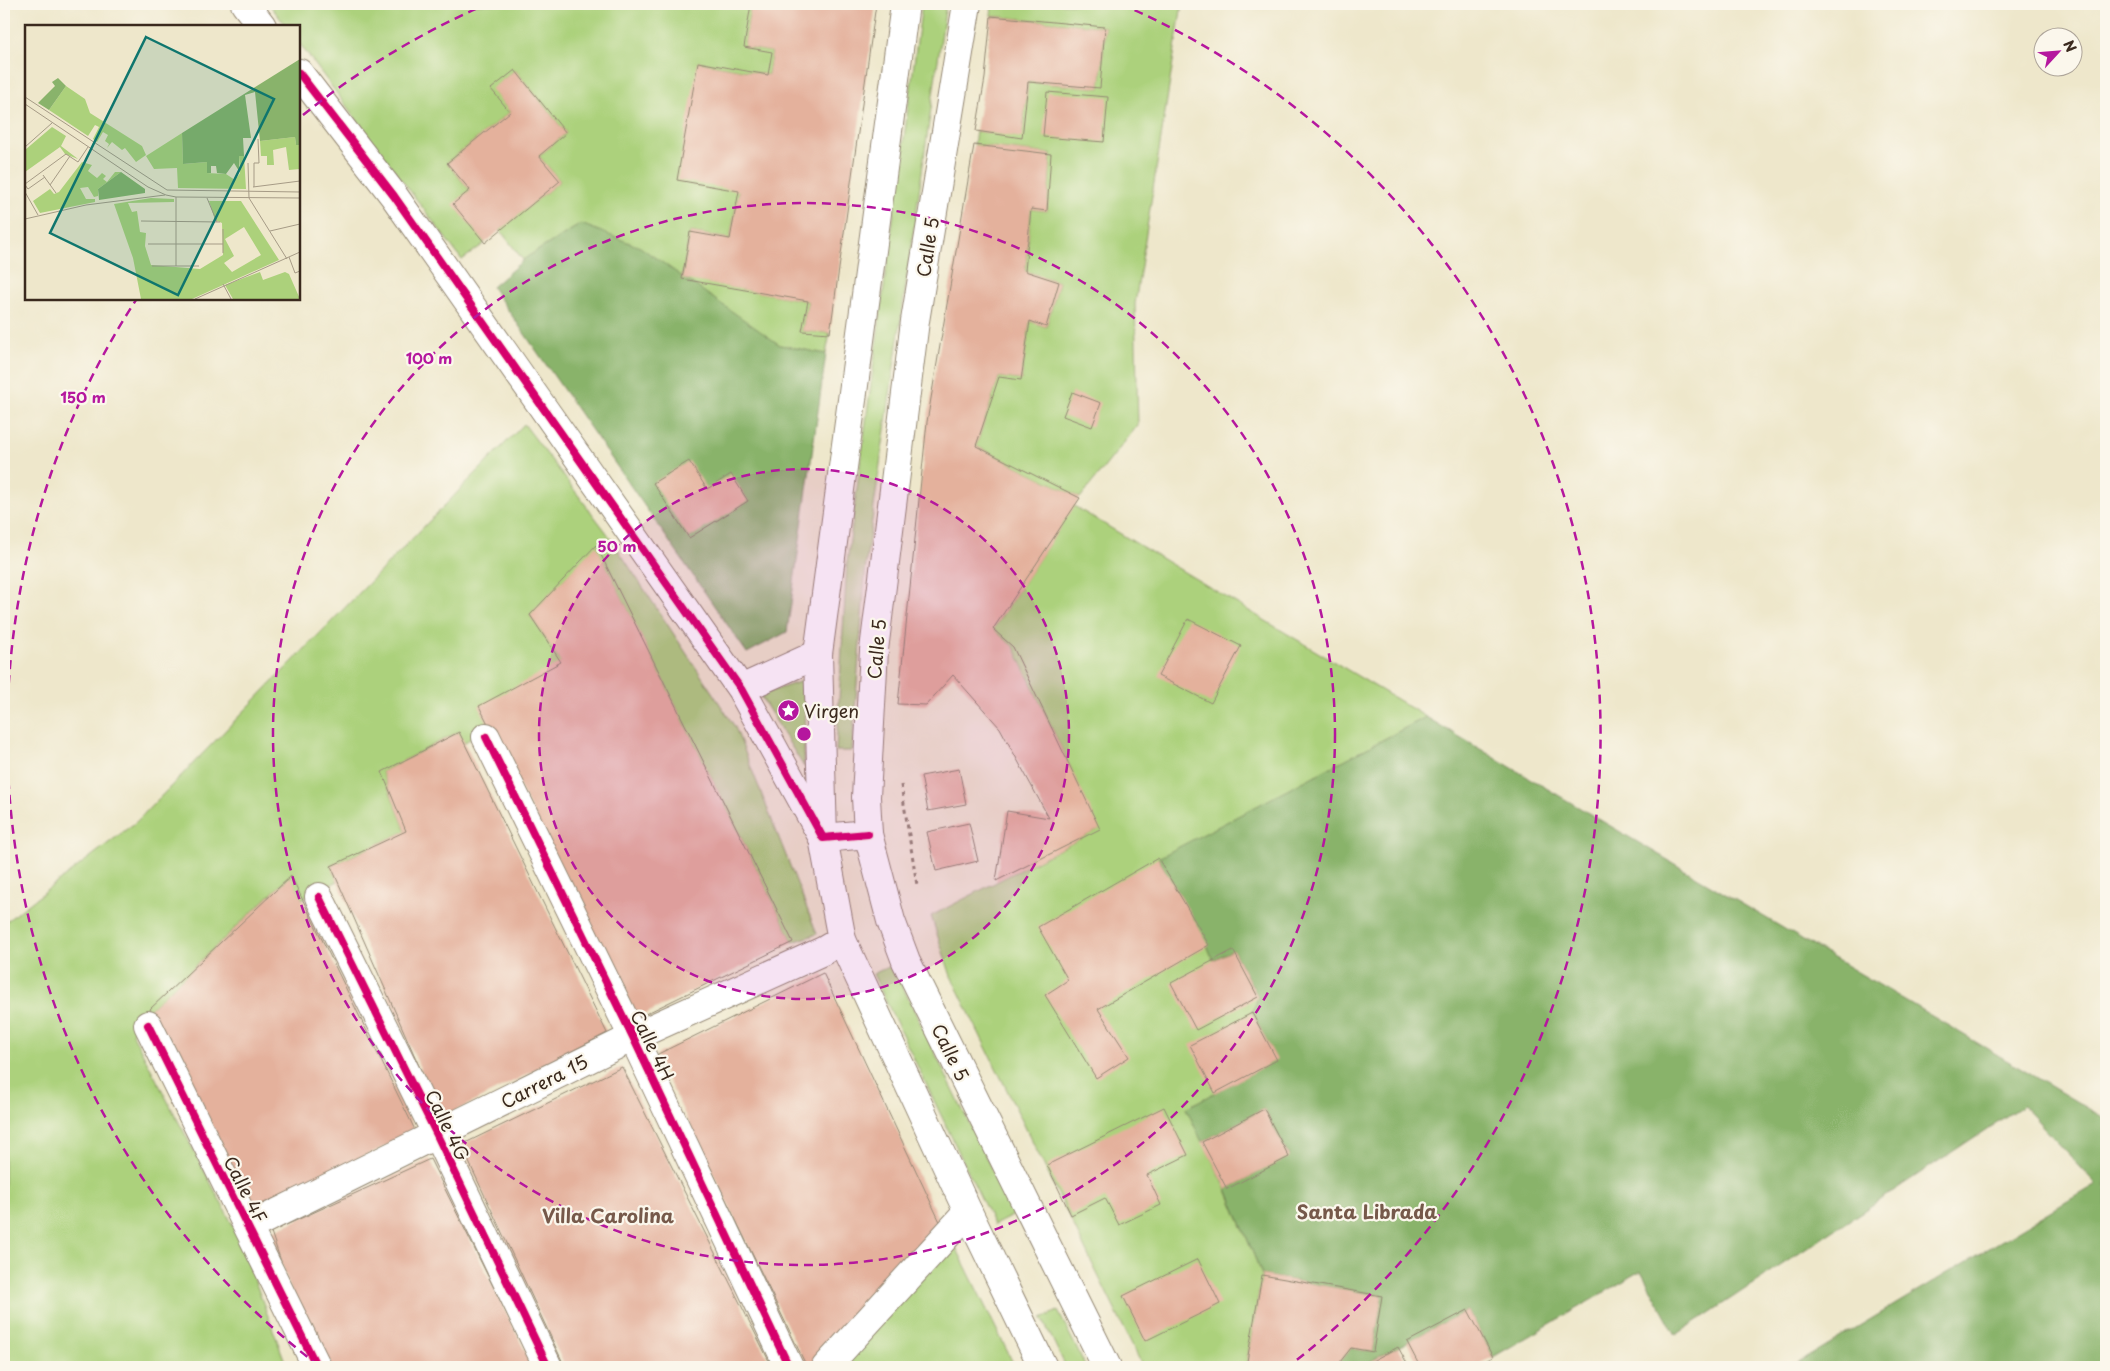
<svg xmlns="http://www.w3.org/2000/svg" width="2110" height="1371" font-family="'Playpen Sans',sans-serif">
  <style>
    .green { fill: #acd17b; stroke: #747e4c }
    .forest { fill: #89b36b; stroke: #626e44 }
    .building { fill: #e4b19c }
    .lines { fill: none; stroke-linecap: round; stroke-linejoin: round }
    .minor-casing { stroke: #948874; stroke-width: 30 }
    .major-casing { stroke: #948874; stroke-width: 30 }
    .path { stroke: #948874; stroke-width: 3; stroke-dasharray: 4 4; stroke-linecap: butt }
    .minor { stroke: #fff; stroke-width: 28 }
    .major { stroke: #fff; stroke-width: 28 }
    .cycleway-casing { stroke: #fbf7ec; stroke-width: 11 }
    .cycleway { stroke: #d6006c; stroke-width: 8 }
    .ring { fill: none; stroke: #b5179e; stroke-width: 2.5; stroke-dasharray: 9 6 }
    .labels { text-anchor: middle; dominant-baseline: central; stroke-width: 4.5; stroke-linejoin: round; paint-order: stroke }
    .street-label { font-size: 18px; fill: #3b2a1e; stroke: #fbf7ec }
    .poi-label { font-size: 18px; fill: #3b2a1e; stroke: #fbf7ec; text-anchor: start }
    .neighbourhood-label { font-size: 19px; font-weight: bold; fill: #76594a; stroke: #fbf7ec }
    .inset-road { fill: none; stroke: #a69b86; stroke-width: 1 }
    .view { fill: #0f766e; fill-opacity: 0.15; stroke: #0f766e; stroke-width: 2.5 }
    .inset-edge { fill: none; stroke: #3b2a1e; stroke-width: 2.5 }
    .centre { fill: #b5179e; stroke: #fbf7ec; stroke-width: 2.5 }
    .ring-label { font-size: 15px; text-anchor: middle; font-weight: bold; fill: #b5179e; stroke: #fbf7ec; stroke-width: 4.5; stroke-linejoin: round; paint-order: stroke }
  </style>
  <rect width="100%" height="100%" fill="#fbf7ec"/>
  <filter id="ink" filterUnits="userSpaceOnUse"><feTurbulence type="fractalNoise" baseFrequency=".02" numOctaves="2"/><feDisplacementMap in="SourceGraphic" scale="10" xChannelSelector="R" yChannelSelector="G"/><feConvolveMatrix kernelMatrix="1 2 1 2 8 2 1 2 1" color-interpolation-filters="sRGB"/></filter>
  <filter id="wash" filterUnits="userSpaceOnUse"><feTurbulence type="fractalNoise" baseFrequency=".0096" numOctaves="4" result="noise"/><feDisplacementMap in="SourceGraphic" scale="20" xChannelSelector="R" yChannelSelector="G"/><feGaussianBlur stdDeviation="1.12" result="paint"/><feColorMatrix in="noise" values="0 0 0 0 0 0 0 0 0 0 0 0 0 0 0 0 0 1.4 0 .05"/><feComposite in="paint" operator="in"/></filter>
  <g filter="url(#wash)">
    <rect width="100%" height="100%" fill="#eee7cb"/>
    <path class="green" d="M269,4H751L744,47L772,52L768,75L698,62L739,191L730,239L690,232L682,278L808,301L802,331L830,333L826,354L780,345L581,224L523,260L500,230L560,181L539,156L566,133L515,70L492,89L510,112L447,163L470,190L454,204L485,243L462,260L299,43V26H286Z
      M922,4H946L866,562L852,751H836L847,563Z
      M992,4H1182L1135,304L1138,425L1080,498L976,446L999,377L1021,380L1030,321L1046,327L1059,282L1025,271L1031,209L1047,211L1051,154L974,145L976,131L1022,137L1028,82L1100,88L1105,27L991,16Z
      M524,424L607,533L735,727L817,934L793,942L596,546L530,615L561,662L489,725L464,743L458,732L382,772L406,831L331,866L338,881L302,899L290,876L150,1009L132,1033L237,1233L287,1367H4V923L136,822Z
      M1074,506L1426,717L1159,858L1209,945L1214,960L1233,950L1258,997L1277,1060L1186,1108L1227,1190L1262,1275L1246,1367H1143L951,976L931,916L1099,829L1014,647L993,629Z
      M805,680L804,767L760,695Z
      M892,965L1014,1215L994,1225L873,974Z
      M941,1224L954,1243L1015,1367H813Z
      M1058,1311L1086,1367H1066L1042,1318Z"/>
    <path class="forest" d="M581,224L640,247L780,345L826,354L787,632L747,653L492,287L527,257Z
      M1426,717L2106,1119V1367H1791L2096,1184L2023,1105L1676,1335L1641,1271L1493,1357L1468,1310L1360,1367H1336L1351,1348L1373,1352L1382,1296L1262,1275L1227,1189L1289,1156L1264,1109L1202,1142L1186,1108L1276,1060L1252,1013L1258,997L1233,950L1213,960L1205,940L1158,858Z"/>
    <g id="blocks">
      <path class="building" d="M751,4H876L830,333L802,331L808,301L682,279L690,232L730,239L739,191L677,180L698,62L768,75L772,52L744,47Z
        M991,16L1105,27L1100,88L1028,82L1022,138L976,131L985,78Z
        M515,70L566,133L539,156L560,181L485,243L453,204L470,190L447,163L510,112L491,89Z
        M1047,92L1108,97L1104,142L1043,137Z
        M974,145L1051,154L1047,211L1031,209L1025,271L1059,282L1046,327L1030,321L1021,380L999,377L976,446L1080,498L993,629L1013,647L1100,829L996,881L1007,811L1049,818L1000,728L953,675L926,705L898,704L927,422Z
        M1072,392L1101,403L1092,427L1063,416Z
        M689,461L707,489L731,474L748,501L689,538L653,483Z
        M596,545L793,942L637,1018L479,706L561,662L530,615Z
        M1188,619L1241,646L1211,703L1158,676Z
        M459,732L607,1033L442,1118L331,866L406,831L382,772Z
        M959,769L966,804L928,811L921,776Z
        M969,823L978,861L936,871L927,832Z
        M1158,858L1209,945L1098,1009L1129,1057L1096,1078L1045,995L1068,980L1038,927Z
        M291,876L416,1132L251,1209L150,1009Z
        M1233,950L1258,997L1196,1030L1171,983Z
        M823,973L941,1224L812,1367H807L656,1055Z
        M1252,1013L1277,1060L1215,1093L1190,1045Z
        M622,1067L772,1367H565L461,1145Z
        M1164,1107L1188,1155L1147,1175L1161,1205L1119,1225L1105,1198L1071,1215L1047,1165Z
        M1264,1109L1289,1157L1227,1189L1202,1142Z
        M430,1159L533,1367H317L271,1232Z
        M1198,1259L1220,1304L1145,1341L1123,1296Z
        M1262,1275L1382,1296L1373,1352L1351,1348L1336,1367H1246Z
        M1468,1310L1493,1357L1474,1367H1420L1407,1342Z
        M1398,1347L1409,1367H1361Z"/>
    </g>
  </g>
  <g filter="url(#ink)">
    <use href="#blocks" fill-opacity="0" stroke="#948874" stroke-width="1"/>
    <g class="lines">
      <defs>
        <path id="minor" d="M245,4L262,26
          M299,73L394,196L741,689L823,838L868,834
          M741,689L818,654
          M486,737L633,1037L789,1367
          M319,897L437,1135L548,1367
          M148,1025L317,1367
          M249,1227L633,1037L823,951L842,940
          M826,1367L968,1212"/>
        <path id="major" d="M905,4L818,654L823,838L842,940L968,1212L1043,1367
          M967,4L915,321L874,650L866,797L868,834L891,921L906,961L1107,1367"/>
      </defs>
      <use href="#minor" class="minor-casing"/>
      <use href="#major" class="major-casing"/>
      <path class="path" d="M901,785L917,885"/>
      <use href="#minor" class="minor"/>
      <use href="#major" class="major"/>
      <defs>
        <path id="cycleway" d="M299,73L394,196L741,689L823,838L868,834
          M486,737L633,1037L789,1367
          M319,897L437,1135L548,1367
          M148,1025L317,1367"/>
      </defs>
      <use href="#cycleway" class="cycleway-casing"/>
      <use href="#cycleway" class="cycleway"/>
    </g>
  </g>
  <circle cx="804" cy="734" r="265" fill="#b5179e" fill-opacity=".12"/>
  <g class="ring">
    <circle cx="804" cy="734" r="265"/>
    <circle cx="804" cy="734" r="531"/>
    <path d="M319 1366A796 796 0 0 1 136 300M303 115A796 796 0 0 1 487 4M1121 4A796 796 0 0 1 1289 1366"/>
  </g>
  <defs>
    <symbol id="sight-disc" viewBox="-11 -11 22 22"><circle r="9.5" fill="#b5179e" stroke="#fbf7ec"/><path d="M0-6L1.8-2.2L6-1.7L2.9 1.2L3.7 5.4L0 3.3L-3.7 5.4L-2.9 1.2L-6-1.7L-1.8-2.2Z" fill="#fff"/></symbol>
  </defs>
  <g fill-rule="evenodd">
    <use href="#sight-disc" x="776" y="698" width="25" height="25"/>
  </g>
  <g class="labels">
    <g class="street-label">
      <text transform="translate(927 247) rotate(-81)">Calle 5</text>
      <text transform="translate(876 649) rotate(-85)">Calle 5</text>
      <text transform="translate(653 1045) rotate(64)">Calle 4H</text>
      <text transform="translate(951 1052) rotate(64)">Calle 5</text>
      <text transform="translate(544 1081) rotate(-27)">Carrera 15</text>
      <text transform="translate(448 1125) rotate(64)">Calle 4G</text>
      <text transform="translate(246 1189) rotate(63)">Calle 4F</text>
    </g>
    <g class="poi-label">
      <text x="804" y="710">Virgen</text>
    </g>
    <g class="neighbourhood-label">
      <text x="1367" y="1211">Santa Librada</text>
      <text x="608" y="1215">Villa Carolina</text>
    </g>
  </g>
  <g transform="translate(25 25)">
    <rect width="275" height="275" fill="#eee7cb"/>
    <path d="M41,61L60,74L65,88L117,121L121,130L111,137L100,123L97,125L87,117L82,123L84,119L80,116L83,110L78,107L72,117L68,114L74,102L70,100L63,111L24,85ZM27,102L41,111L36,121L53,134L40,129L35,122L0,147V125ZM157,108L158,139L182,137V148L201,149L210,155L215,148L214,131H219L221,164L153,163L152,143L129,144L121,131ZM270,112L271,120H275V144L264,145L261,122L248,125L249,140H242V131H236L235,116ZM57,137L67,140L63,146L72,153L77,148L81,151L78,154L82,157L90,147H96L73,164V171L69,172L63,162L55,163L61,174H70V177L15,188L8,176L25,164L29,169L34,167ZM126,173L149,174V177L103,178L107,187L112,186L115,207L121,208L120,221L126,240L175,244L198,230L197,198L190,195L184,176H216L254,235L167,274H116L108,233L89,179ZM219,202L236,230L207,247L199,238L209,231L200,214ZM235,247L238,255L260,247L264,249L275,274H208L200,260Z" fill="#acd17b" fill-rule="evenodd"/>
    <path d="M275,34V120H271L270,112L235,116L230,67L220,70L226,113H218L219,131H214V146L209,138L201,149L192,148L191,141H186V148H182V137L158,139L157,108ZM33,53L41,61L24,85L13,78L30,61L27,57ZM96,147L120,164V168L74,175L73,164Z" fill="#89b36b"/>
    <path class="inset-road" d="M0,72L142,165L275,167M0,79L123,162L141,170L151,172L275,173M0,122L27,98M223,138L224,173L262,234M18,150L31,168M0,159L41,129L53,137L63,122M0,160L3,164L20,152M25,160L45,131M228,162L275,156M229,162V138H234L233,114M0,167L13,190M182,173L192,197M0,194L61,180L140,170M116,196L195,197M245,206L275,199M123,219H198M198,228V204M264,232L270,248L275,246M127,241H174M151,241V172M198,259L206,274M170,274L275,227"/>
    <path class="view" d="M121,12L249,74L153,270L25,208Z"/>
    <rect width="275" height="275" class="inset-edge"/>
  </g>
  <circle cx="804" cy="734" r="8" class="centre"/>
  <g class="ring-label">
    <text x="429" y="364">100 m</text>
    <text x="83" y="403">150 m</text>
    <text x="617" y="552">50 m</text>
  </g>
  <rect width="2110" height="1371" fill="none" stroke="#fbf7ec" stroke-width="20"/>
  <g transform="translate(2058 52) rotate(64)"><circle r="24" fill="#fbf7ec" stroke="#aea59a"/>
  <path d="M0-4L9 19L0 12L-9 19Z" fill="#b5179e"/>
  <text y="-8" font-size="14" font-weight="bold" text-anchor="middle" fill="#3b2a1e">N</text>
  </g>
</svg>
